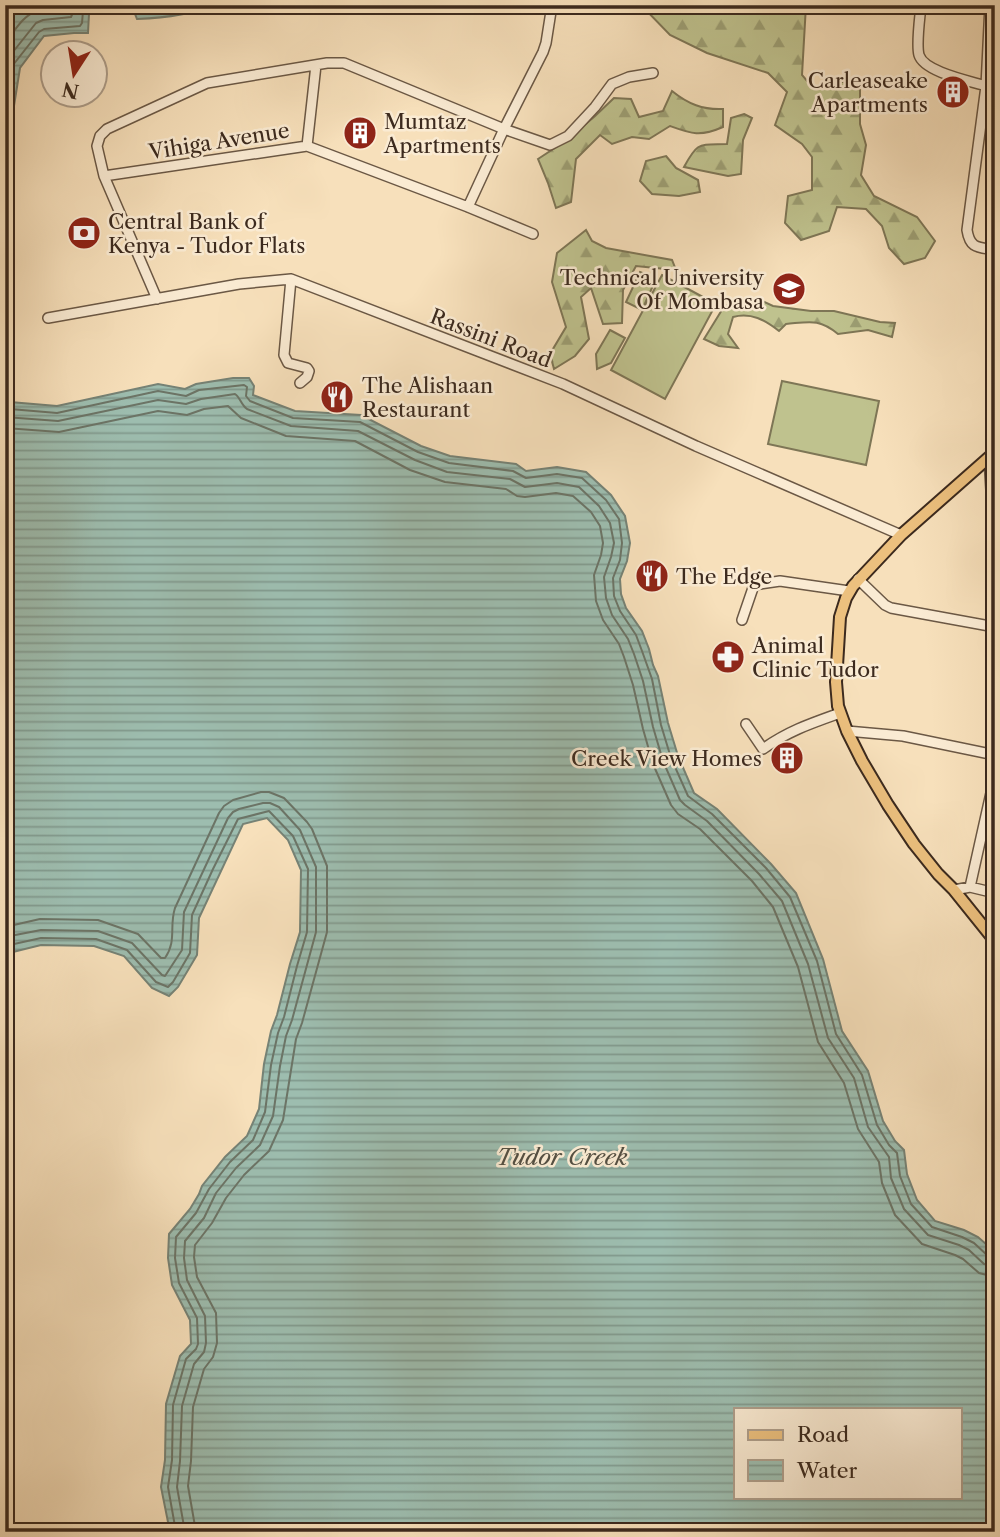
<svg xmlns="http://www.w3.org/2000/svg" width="1000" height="1537" font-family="'Libre Caslon Text',serif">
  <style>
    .grass { fill: #bfc28e; stroke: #7e7656; stroke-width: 2 }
    .forest { fill: url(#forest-firs); stroke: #7e7656; stroke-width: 2 }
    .water { fill: url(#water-rules); stroke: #768275; stroke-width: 2; fill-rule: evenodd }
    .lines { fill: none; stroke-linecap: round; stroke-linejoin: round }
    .shore { stroke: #6c7466; stroke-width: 2 }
    .minor-casing { stroke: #6b5845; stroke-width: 12 }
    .major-casing { stroke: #3c2a1e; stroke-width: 14 }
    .minor { stroke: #faebd3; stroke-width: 9 }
    .major { stroke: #ecc07e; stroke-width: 10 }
    .labels { text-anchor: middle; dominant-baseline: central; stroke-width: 5; stroke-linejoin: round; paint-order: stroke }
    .poi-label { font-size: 21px; fill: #3c2a1e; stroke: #faebd3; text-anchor: start }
    .street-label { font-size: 21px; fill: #3c2a1e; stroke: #faebd3 }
    .water-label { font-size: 23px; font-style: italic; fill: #544f42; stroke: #faebd3 }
  </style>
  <defs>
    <pattern id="forest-firs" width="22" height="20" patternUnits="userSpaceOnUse" patternTransform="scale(1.75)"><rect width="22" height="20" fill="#bfc28e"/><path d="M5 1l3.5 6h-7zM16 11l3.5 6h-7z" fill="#9c9e73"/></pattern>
    <pattern id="water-rules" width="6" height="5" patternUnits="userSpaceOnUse" patternTransform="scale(1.75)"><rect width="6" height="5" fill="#9dbdaf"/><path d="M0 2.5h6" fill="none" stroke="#819a8e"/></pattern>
  </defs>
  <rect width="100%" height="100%" fill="#f7e0bb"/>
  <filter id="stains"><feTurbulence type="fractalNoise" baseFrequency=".00286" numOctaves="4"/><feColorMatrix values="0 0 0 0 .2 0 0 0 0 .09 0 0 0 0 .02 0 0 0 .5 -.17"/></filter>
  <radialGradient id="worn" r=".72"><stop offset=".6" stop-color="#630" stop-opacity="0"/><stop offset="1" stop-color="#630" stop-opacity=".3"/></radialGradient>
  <path class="grass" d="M640,272L656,279L642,310L626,302Z
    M662,275L716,304L665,399L611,370Z
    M610,330L625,338L611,363L597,369L596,354Z
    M782,381L879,401L866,465L768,444Z"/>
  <path class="forest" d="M641,5H806L802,75L813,88L832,80L860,85V124L866,145L861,175L874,196L917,217L935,241L925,258L904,264L889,248L882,226L866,209L837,207L829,231L801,240L785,223L788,196L812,190V157L802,144L775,125L787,92L768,73L707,53L670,35Z
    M672,91C688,104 703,110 723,109V127C700,137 692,134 670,126L649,139L632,137L612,144L600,135L576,159L571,202L556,208L548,183L538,159C566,142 590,122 614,98L631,99L639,117L663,111Z
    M744,114L752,118L743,140L741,174L728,176L684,167C698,141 699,145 727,144L731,118Z
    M666,156L676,168L698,180L700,192L679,196L652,194L640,181L646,161Z
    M586,230L592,241L606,248L672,260L676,270L636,266L623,290L622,323L603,324L591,288L581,297L589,339L575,356L554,369L550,354L566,327L552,282L557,253Z
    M760,300L773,306L811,311H834L880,322L895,323L892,337L868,330L838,334C819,318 809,322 786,324L779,331C765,320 751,312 733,317L728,334L738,348L719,346L704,339L725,305L741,310Z"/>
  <path class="water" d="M5,5H214C191,15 162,18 137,19L133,9L117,13L100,8L89,14L88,33H74L44,36L20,68L14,106L5,123Z
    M233,378H249L254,386L253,395L295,411L361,415L421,446L450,456L516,464L526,471L557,467L586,472L611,495L625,516L630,543L627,561L620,579L621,594L626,608L642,631L649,649L653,665L658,676L668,723L678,756L694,793L717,809L771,864L796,893L823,959L842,1031L868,1071L883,1121L895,1141L904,1150L907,1174L917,1200L935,1221L964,1230L978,1237L995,1252V1532H170L161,1487L165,1460L166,1404L180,1356L191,1344L190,1320L172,1285L168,1258L169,1234L190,1209L199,1194L202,1186L225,1157L247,1136L259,1109L264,1064L271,1031L277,1015L290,964L300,932L301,870L288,840L267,818L243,824L199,918L197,955L178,987L169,996L152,988L124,956L94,946L41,945L5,954V391L10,402L57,406L158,384L185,389L196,384ZM736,1409H960V1497H736Z"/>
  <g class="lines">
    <path class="shore" d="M5,43C14,32 23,15 37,11C46,8 56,10 64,5
      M5,62L36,23L43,20L71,17L76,5
      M5,107L13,65L39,32L44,29L80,26L82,23L83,11L90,5
      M5,407L10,409L57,413L158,391L186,396L199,390L244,385L247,387L246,396L250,401L293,418L360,422L418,452L449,463L513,471L526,478L557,474L582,478L606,500L619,519L622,543L620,560L613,578L614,596L620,611L636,635L642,651L652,679L661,725L671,758L688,796L712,814L766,868L790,897L817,961L836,1034L862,1075L877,1125L889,1145L897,1153L900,1176L911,1204L932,1227L962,1237L974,1243L988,1256L995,1257
      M5,417L58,421L158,400L186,404L201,399L235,394C240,397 241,405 247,409L291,426L358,431L415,460L447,472L510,479L525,487L557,483L579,487L599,506L610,523L614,543L611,557L604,577L606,598L612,615L628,639L634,654L643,681L653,727L663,761L680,800L685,805L707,821L759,874L782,901L808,964L828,1038L854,1078L868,1127L889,1157L891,1178L904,1209L928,1235L959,1245L969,1250L984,1264L995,1266
      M5,428L59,432L158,411L187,415L204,409L228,406L241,418L286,436L355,441L410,470L445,482L506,489L517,496L525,497L556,493L573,496L591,512L600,526L603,543L601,555L594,575L596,601L603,620L619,644L624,657L633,685L643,729L653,764L671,805L678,814L700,829L752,881L773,907L798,967L818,1042L844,1083L858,1129L879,1162L882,1183L895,1215L922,1244L955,1255L963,1259L979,1273L995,1277
      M5,927L40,919L98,920L138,934L161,958H165C177,941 169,926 175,908L219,813L224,806L233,800L261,792H269L284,798L307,822L312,829L327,866V932L302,1023L296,1039L283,1120L269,1151L244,1175L226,1198L212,1223L195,1245L194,1257L197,1277L216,1313L217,1343L213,1357L204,1369L193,1407L191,1461L188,1486L196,1532
      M5,937L41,930L98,931L132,943L162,975L165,976L182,950L184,912L228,818L233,812L239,809L263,803H270L279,807L300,830L316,867V932L292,1020L286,1036L280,1066L273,1116L260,1145L236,1168L216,1193L204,1218L185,1241L184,1258L187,1280L205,1316L206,1343L204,1352L194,1364L182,1406L180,1461L177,1487L185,1532
      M5,946L41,938L96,939L127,950L156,982L168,987L173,982L190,953L192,915L213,869L238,819L269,811L293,836L308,869L307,932L297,966L284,1017L278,1033L271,1065L265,1112L253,1140L230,1162L209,1189L196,1213L176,1237L175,1258L179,1283L197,1318L198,1344L196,1349L186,1359L173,1405L172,1460L168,1487L176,1532"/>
    <defs>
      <path id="minor" d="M921,5C920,17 916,44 919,55C924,72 970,81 986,86
        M990,5L986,86L967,230C970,249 978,247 995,250
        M307,146L316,65
        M104,176L307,146L468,207L533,234
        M468,207L504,129L543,52L546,43L552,5
        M291,279L284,355L288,363L307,368L309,371L307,377L300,383
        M157,299L104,176L97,146L100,136L107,129L207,83L327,63H344L504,129L550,145L568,136L595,107L612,84L629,77L653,73
        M48,318L239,284L291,279L563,384L696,446L901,535
        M989,457L995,556
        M858,579L885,605L891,608L995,627
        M742,620L754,585L780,581L849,591
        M746,724L763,749C788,731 812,723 840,713
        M847,731L903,736L995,755
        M970,887L995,775
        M954,890L970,887L995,893"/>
      <path id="major" d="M995,452L901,535L853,586L846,598L840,617L836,682L838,706L847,731L862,761L888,805L914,844L938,874L954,890L995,941"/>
    </defs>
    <use href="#minor" class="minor-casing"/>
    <use href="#major" class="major-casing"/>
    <use href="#minor" class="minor"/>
    <use href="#major" class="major"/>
  </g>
  <defs>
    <symbol id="building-disc" viewBox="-11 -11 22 22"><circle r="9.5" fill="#8f2418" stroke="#faebd3"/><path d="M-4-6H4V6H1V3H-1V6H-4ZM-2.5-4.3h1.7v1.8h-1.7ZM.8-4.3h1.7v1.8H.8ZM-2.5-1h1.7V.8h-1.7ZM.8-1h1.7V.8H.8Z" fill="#fff"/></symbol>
    <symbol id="bank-disc" viewBox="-11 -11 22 22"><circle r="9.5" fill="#8f2418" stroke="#faebd3"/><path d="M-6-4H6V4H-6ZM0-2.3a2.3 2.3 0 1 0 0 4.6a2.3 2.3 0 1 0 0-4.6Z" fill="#fff"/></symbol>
    <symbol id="university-disc" viewBox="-11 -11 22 22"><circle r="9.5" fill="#8f2418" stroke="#faebd3"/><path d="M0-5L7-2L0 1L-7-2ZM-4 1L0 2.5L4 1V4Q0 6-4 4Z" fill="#fff"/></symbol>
    <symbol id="restaurant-disc" viewBox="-11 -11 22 22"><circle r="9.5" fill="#8f2418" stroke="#faebd3"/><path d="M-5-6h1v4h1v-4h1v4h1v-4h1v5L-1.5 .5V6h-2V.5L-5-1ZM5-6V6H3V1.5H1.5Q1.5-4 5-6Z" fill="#fff"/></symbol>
    <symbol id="pharmacy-disc" viewBox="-11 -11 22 22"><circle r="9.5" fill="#8f2418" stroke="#faebd3"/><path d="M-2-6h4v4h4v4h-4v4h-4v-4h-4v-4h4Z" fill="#fff"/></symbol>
  </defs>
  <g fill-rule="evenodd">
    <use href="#building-disc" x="934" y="73" width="38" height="38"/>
    <use href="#building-disc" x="341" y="114" width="38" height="38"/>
    <use href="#bank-disc" x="65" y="214" width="38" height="38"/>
    <use href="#university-disc" x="770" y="270" width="38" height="38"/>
    <use href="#restaurant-disc" x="318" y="378" width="38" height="38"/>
    <use href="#restaurant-disc" x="633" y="557" width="38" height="38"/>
    <use href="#pharmacy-disc" x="709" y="638" width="38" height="38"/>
    <use href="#building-disc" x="768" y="739" width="38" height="38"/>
  </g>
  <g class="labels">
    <g class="poi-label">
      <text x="928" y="80" text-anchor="end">Carleaseake<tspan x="928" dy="24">Apartments</tspan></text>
      <text x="384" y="121">Mumtaz<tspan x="384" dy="24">Apartments</tspan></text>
      <text x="108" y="221">Central Bank of<tspan x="108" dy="24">Kenya - Tudor Flats</tspan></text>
      <text x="764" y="277" text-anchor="end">Technical University<tspan x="764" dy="24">Of Mombasa</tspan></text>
      <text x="362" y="385">The Alishaan<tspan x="362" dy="24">Restaurant</tspan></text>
      <text x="676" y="576">The Edge</text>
      <text x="752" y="645">Animal<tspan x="752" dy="24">Clinic Tudor</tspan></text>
      <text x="762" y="758" text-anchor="end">Creek View Homes</text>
    </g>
    <g class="street-label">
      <text transform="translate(219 141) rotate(-9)">Vihiga Avenue</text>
      <text transform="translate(491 338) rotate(21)">Rassini Road</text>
    </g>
    <g class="water-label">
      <text x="562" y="1157">Tudor Creek</text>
    </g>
  </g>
  <rect width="1000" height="1537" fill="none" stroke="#f7e0bb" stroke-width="28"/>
  <rect x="7" y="7" width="986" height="1523" fill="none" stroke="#3c2a1e" stroke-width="3.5"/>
  <rect x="14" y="14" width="972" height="1509" fill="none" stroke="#3c2a1e" stroke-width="2"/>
  <rect x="734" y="1408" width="228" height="91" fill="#faebd3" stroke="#ae9e8b" stroke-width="2"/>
  <rect x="748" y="1430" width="35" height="10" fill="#ecc07e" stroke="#ae9e8b" stroke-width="2"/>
  <text x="797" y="1442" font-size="21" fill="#3c2a1e">Road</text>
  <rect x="748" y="1460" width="35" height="21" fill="url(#water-rules)" stroke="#ae9e8b" stroke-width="2"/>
  <text x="797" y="1478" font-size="21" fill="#3c2a1e">Water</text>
  <g transform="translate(74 74) rotate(192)"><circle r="33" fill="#faebd3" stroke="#ae9e8b" stroke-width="2"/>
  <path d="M0-5L12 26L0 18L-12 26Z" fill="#8f2418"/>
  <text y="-10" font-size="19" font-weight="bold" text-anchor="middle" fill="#3c2a1e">N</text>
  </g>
  <rect width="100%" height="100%" filter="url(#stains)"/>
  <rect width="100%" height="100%" fill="url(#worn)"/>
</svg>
